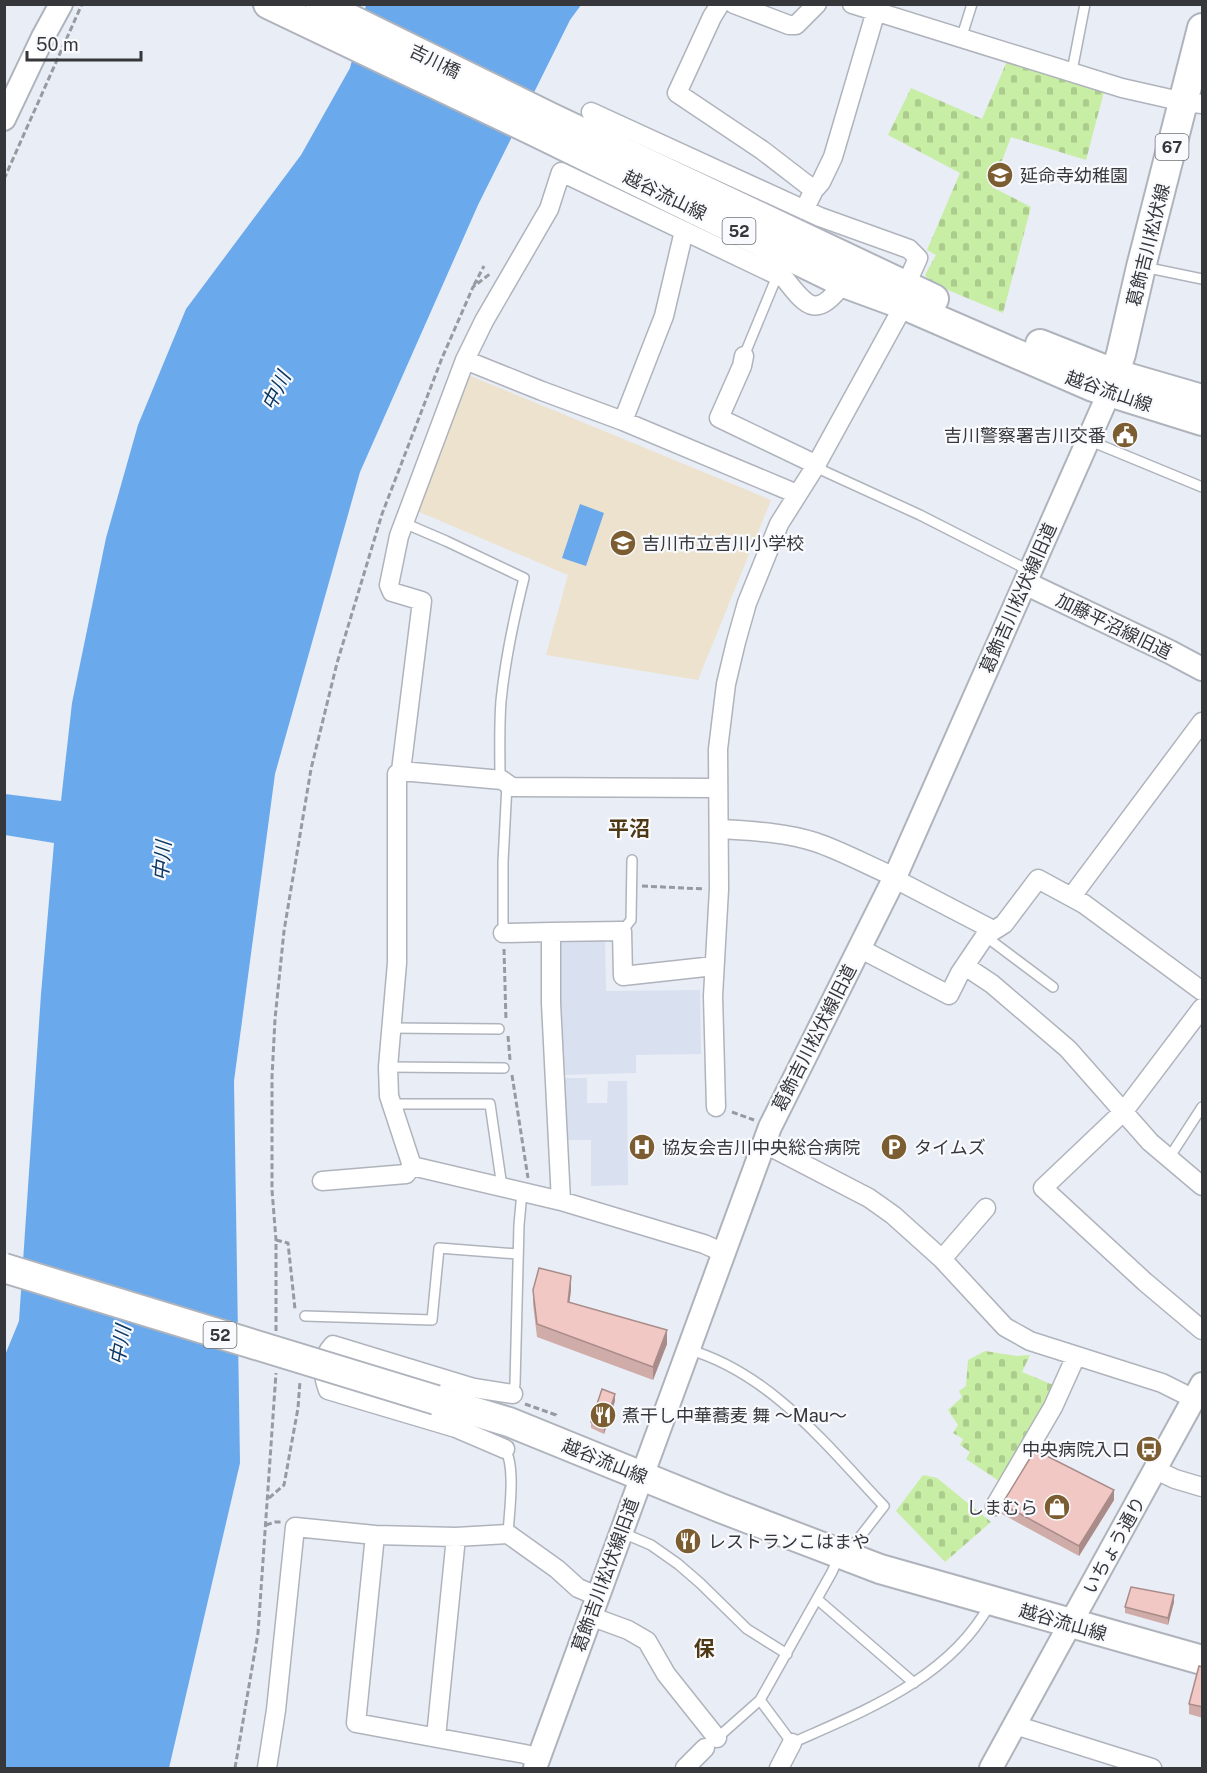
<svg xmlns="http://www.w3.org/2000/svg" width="1207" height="1773" font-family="'Public Sans','Noto Sans JP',sans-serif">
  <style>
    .built { fill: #d9e0f0 }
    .education { fill: #ece2cd }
    .cemetery { fill: url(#cemetery-stones) }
    .water { fill: #6aa9ec }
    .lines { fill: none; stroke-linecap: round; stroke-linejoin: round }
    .service-casing { stroke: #afb3bc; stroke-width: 12 }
    .minor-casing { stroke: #afb3bc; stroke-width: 21 }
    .tertiary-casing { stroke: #afb3bc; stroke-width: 26 }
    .primary-casing { stroke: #afb3bc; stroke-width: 32 }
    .path { stroke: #979aa1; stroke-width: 3; stroke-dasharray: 6 3; stroke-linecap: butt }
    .service { stroke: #fff; stroke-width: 9 }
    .minor { stroke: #fff; stroke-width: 18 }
    .tertiary { stroke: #fff; stroke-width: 22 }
    .primary { stroke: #fff; stroke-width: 28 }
    .primary-bridge-casing { stroke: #afb3bc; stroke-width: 32; stroke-linecap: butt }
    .primary-bridge { stroke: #fff; stroke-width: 28 }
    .wall { fill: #d0aca9 }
    .shaded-wall { fill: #a98c8a }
    .building { fill: #f2c8c5; stroke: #a98c8a; stroke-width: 1.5 }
    .labels { text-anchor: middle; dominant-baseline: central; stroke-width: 4.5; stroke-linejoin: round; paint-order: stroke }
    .shield { fill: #f9fafe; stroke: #707276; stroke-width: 1.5 }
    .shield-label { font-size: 16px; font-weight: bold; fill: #36373b }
    .street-label { font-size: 18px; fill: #36373b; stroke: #f9fafe }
    .poi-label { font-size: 18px; fill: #36373b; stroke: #f9fafe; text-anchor: start }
    .water-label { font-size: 20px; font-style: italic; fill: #0b3964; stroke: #f9fafe }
    .quarter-label { font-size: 21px; font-weight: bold; fill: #4f3814; stroke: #f9fafe }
  </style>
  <defs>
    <pattern id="cemetery-stones" width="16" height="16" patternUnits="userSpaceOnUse" patternTransform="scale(1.5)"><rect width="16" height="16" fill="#c8eda4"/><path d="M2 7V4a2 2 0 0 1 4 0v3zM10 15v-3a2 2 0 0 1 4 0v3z" fill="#accc8e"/></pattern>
  </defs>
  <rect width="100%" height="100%" fill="#e9edf6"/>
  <path class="built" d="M605,939L606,991L700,990L701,1054L636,1055V1073L560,1075L558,940Z
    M565,1078H587V1103H607L608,1081H627L628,1185L591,1186V1140H565Z"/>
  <path class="education" d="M468,375L771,500L698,680L546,655L568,575L417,511Z"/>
  <path class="cemetery" d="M1008,59L1105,88L1086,160L1011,137L992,187L1031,207L1003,313L931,283L925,275L936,255L927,250L960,173L888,135L911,88L982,119Z
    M985,1351L1017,1356L1030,1355L1022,1372L1058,1387L1002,1483L966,1459L970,1452L960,1445L963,1439L953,1433L958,1425L948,1410L962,1397L959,1391L966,1386L968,1360Z
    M923,1475L937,1478L991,1522L945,1562L896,1511Z"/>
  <path class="water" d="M366,5H581L570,20L478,205L360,472L275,774L234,1081L240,1463L169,1768H5V1355L19,1321L41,994L54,843L5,835V794L61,801L72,703L106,538L138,425L186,309L301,155L350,68Z
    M580,504L604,513L586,566L562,558Z"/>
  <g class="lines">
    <defs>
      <path id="service" d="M961,39L972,4
        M1072,71L1085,4
        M1144,267L1202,279
        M744,356L777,276
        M1088,440L1202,487
        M815,467L920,515L1030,571
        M404,523L446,541L524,578C514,618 505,660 501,701C499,727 500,754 500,780
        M622,931L631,920L632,860
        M503,933V862L507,784
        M985,936L1053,987
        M390,1028L499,1029
        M388,1067L504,1068
        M392,1104H490L502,1187
        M1169,1158L1202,1107
        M305,1316L432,1320L439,1248L518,1254
        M687,1349C771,1373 827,1446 884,1506L856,1542L852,1554
        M513,1394L515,1384L519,1225L522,1192
        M505,1449C516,1467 509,1513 508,1534
        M623,1533L651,1545L678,1564L700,1583L747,1629L787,1654
        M817,1599L914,1683
        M760,1700L792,1743C866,1710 949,1679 990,1604
        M716,1739L760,1700L832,1572L839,1556"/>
      <path id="minor" d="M720,4L712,17L677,93L762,150L814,190L804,210
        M734,4L789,25H796L817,4
        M852,4L1122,88L1184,102L1202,104
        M591,112L820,217L909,249L918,258L906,285
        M814,190L821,182L833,157L878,4
        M744,356L742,366L719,418L817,465
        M465,360L542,391L623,421L797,494
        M623,421L664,316L684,231
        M401,771L502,780L512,787L717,788
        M719,829C751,831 784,832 815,842C842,851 869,866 895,877
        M895,879L993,930
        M1072,896L1202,722
        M551,932L622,931L623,976L714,966
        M503,933L551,932V1003L561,1201
        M859,948L949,995L960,973L985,936L1004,924L1038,879L1084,904L1202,991
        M965,966L992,984L1068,1049L1150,1142L1202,1186
        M1202,1008L1124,1111L1043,1188L1145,1282L1202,1330
        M716,1107L713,996L719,889L718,749L726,684L736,642L747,603L779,524L815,467L904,305
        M763,1143L869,1198L893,1215L942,1259L1005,1327L1030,1341L1162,1383L1194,1399
        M322,1181L406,1174L412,1166
        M722,1252L704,1244L561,1201L412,1166L389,1096L388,1067L397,963V774L401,771L422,601L392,592L389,585L399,536L465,360L484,321L549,209L561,172L785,279C809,310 817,317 844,283
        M942,1259L986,1208
        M505,1449L456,1428L328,1390C322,1373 320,1359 333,1345L474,1388L513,1394
        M1156,1470L1175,1479L1202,1487
        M995,1506L1053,1407L1076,1356
        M375,1535L356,1723L525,1754L538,1759
        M590,1616L628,1630L647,1641L666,1674L717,1738
        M1015,1725L1152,1768
        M436,1737L456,1537
        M267,1768L276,1710L295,1527L375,1535L456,1537L508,1534L557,1569L578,1588L597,1596
        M685,1768L705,1748
        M779,1768L792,1743"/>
      <path id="tertiary" d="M4,119L43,37L61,4
        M1025,583L1170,652L1202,669
        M535,1768L770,1127L895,877L1109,393
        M991,1768L1202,1384"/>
      <path id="primary" d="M268,4L542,135L844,283L904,305L1093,387L1202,421
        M320,4L550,117L934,299
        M1040,344L1116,374L1202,399
        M1109,392L1121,354L1141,267L1202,28
        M436,1400L509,1422L723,1509L880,1569L1202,1660"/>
    </defs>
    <use href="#service" class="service-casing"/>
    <use href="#minor" class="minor-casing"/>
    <use href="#tertiary" class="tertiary-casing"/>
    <use href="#primary" class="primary-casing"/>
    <path class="path" d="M4,179L82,4
      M474,285L484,266
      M642,886L705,889
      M504,949L506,1021
      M508,1036L510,1060
      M512,1075L528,1178
      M732,1112L754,1120
      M276,1240L288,1243L295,1309
      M276,1331V1240L272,1190V1077L275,1019L284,931L311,769L337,663L382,514L442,358L473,287L491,273
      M525,1404L556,1415L557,1418
      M269,1498L284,1485L298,1408L300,1381
      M266,1525L275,1522H281
      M235,1768L258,1633L276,1373"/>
    <use href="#service" class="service"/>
    <use href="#minor" class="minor"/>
    <use href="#tertiary" class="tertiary"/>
    <use href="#primary" class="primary"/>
    <defs>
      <path id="primary-bridge" d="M4,1268L436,1400"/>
    </defs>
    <use href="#primary-bridge" class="primary-bridge-casing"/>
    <use href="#primary-bridge" class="primary-bridge"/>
  </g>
  <path class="wall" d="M533,1290H571L569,1302L667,1344L653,1380L537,1337L533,1304Z
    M615,1401L604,1434L591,1428V1422Z
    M1114,1500L1079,1556L1002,1514V1504Z
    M1174,1602L1168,1625L1125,1613V1607Z
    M1203,1667V1718L1189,1714V1704Z"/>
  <path class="shaded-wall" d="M571,1276V1290L568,1315V1302Z
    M667,1330V1344L653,1380V1367Z
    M615,1394V1401L604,1434V1428Z
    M1114,1490V1500L1079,1556V1546Z
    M1174,1595V1602L1168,1625V1618Z"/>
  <path class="building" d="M539,1268L571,1276L568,1302L667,1330L653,1367L537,1324L533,1290Z
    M602,1389L615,1394L604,1428L591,1422Z
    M1035,1450L1114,1490L1079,1546L1002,1504Z
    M1131,1587L1174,1595L1168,1618L1125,1607Z
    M1199,1666L1203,1667V1707L1189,1704Z"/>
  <defs>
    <symbol id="school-disc" viewBox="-11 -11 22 22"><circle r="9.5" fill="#7b5d31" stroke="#f9fafe"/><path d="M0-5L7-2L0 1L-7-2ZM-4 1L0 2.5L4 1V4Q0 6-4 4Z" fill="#fff"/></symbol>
    <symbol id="civic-disc" viewBox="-11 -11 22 22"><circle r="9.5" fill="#7b5d31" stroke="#f9fafe"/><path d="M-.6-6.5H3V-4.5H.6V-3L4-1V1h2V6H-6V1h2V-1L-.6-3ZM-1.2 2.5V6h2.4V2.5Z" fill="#fff"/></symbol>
    <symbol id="hospital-disc" viewBox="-11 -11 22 22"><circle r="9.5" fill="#7b5d31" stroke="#f9fafe"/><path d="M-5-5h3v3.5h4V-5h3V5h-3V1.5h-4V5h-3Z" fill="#fff"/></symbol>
    <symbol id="parking-disc" viewBox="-11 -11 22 22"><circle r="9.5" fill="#7b5d31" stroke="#f9fafe"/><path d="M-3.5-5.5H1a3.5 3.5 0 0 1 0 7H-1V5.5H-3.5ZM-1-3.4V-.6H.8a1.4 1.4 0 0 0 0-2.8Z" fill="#fff"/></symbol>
    <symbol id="restaurant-disc" viewBox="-11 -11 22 22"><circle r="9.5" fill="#7b5d31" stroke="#f9fafe"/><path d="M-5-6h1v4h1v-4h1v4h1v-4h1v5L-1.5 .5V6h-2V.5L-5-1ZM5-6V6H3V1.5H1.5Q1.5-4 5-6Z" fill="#fff"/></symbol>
    <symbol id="bus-disc" viewBox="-11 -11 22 22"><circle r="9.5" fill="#7b5d31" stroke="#f9fafe"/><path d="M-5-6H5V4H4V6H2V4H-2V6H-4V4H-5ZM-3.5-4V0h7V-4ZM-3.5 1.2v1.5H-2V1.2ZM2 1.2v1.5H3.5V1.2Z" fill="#fff"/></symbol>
    <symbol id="shop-disc" viewBox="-11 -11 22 22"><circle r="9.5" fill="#7b5d31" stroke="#f9fafe"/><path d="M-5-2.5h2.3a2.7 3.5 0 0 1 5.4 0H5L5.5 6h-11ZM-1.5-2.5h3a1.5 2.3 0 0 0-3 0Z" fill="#fff"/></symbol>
  </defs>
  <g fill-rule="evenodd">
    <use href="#school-disc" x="985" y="160" width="30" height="30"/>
    <use href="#civic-disc" x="1110" y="420" width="30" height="30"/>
    <use href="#school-disc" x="608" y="528" width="30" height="30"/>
    <use href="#hospital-disc" x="627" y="1132" width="30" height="30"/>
    <use href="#parking-disc" x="879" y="1132" width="30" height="30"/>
    <use href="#restaurant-disc" x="588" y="1400" width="30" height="30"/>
    <use href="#bus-disc" x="1134" y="1434" width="30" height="30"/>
    <use href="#shop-disc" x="1042" y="1492" width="30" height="30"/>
    <use href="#restaurant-disc" x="673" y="1526" width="30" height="30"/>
  </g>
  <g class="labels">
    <g class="shield">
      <rect x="1155.5" y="134" width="33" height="26" rx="4.5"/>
      <rect x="722.5" y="218" width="33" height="26" rx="4.5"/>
      <rect x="203.5" y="1322" width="33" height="26" rx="4.5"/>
    </g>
    <g class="shield-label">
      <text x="1172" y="147">67</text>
      <text x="739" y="231">52</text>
      <text x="220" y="1335">52</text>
    </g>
    <g class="street-label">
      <text transform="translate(435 61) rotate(26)">吉川橋</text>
      <text transform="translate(665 195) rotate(26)">越谷流山線</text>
      <text transform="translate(1148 245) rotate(-76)">葛飾吉川松伏線</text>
      <text transform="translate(1109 391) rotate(19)">越谷流山線</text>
      <text transform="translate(1018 598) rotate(-66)">葛飾吉川松伏線旧道</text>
      <text transform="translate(1114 626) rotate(26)">加藤平沼線旧道</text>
      <text transform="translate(814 1038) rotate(-63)">葛飾吉川松伏線旧道</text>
      <text transform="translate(605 1461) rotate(22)">越谷流山線</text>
      <text transform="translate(1114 1545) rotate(-61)">いちょう通り</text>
      <text transform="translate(605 1575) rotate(-70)">葛飾吉川松伏線旧道</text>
      <text transform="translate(1063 1622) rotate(16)">越谷流山線</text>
    </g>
    <g class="poi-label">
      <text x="1020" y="175">延命寺幼稚園</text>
      <text x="1106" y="435" text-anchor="end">吉川警察署吉川交番</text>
      <text x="642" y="543">吉川市立吉川小学校</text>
      <text x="662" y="1147">協友会吉川中央総合病院</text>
      <text x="914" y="1147">タイムズ</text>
      <text x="622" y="1415">煮干し中華蕎麦 舞 〜Mau〜</text>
      <text x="1130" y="1449" text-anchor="end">中央病院入口</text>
      <text x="1038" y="1507" text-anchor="end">しまむら</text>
      <text x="708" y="1541">レストランこはまや</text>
    </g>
    <g class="water-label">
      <text transform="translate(276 391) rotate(-64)">中川</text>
      <text transform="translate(162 861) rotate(-85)">中川</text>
      <text transform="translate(120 1345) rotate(-80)">中川</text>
    </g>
    <g class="quarter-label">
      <text x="629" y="828">平沼</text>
      <text x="704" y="1648">保</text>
    </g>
  </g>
  <rect width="1207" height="1773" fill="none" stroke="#36373b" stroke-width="12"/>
  <path d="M27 51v9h114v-9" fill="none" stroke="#36373b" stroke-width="3"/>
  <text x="36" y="51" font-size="18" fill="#36373b" stroke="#f9fafe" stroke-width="4.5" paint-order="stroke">50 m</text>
</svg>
